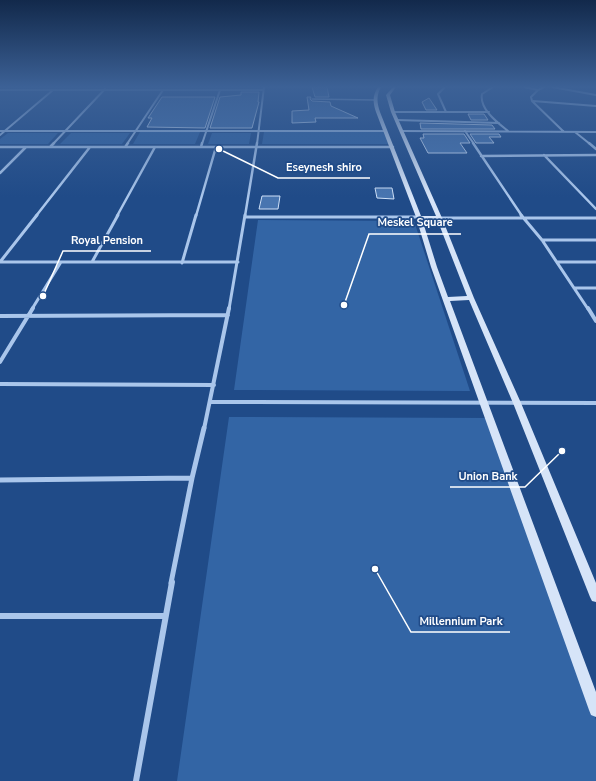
<svg xmlns="http://www.w3.org/2000/svg" width="596" height="781" font-family="'Nunito Sans',sans-serif">
  <style>
    .green { fill: #3365a5 }
    .building { fill: #4875b0; stroke: #cfe1f8 }
    .lines { fill: none; stroke-linecap: round; stroke-linejoin: round }
    .lane { stroke: #aac6eb; stroke-width: 1.5 }
    .street-far5 { stroke: #aac6eb; stroke-width: 2 }
    .street-far4 { stroke: #aac6eb; stroke-width: 2.5 }
    .street-far3 { stroke: #aac6eb; stroke-width: 3 }
    .street-far2 { stroke: #aac6eb; stroke-width: 4 }
    .street-far1 { stroke: #aac6eb; stroke-width: 5 }
    .street { stroke: #aac6eb; stroke-width: 6 }
    .secondary { fill: #d6e4f8; fill-rule: evenodd }
    .leader { fill: none; stroke: #fff; stroke-width: 1.5 }
    .callout-dot { fill: #fff; stroke: #204b88; stroke-width: 1.5 }
    .callout-label { font-size: 11px; text-anchor: middle; font-weight: bold; fill: #fff; stroke: #204b88; stroke-width: 3.5; stroke-linejoin: round; paint-order: stroke }
  </style>
  <rect width="100%" height="100%" fill="#204b88"/>
  <path class="green" d="M140,132H200L195,144H133Z
    M264,132H386L390,144H262Z
    M8,133H58L48,144H0V139Z
    M71,133H130L122,144H60Z
    M212,133H251L249,144H208Z
    M258,220L414,221L470,391L234,390Z
    M229,417L489,418L596,720V781H177Z"/>
  <path class="building" d="M312,87H327L329,97H315Z
    M241,92H259L258,102H259L252,128H210L220,97L241,95Z
    M162,97H215L205,128L147,127L152,118H148Z
    M307,97H311L310,99L312,101L330,102L331,106L358,118H315L316,122L292,123V111L309,110Z
    M429,98L437,110H426L422,102Z
    M468,114H484L488,120H471Z
    M420,123L492,125L495,129H421Z
    M423,134H464L470,143H460L467,153H428L420,138H424Z
    M470,134H499L501,137H489L494,143H476Z
    M375,188H392L394,199L377,198Z
    M262,196H280L278,209H259Z"/>
  <g class="lines">
    <path class="lane" d="M312,99L375,100"/>
    <path class="street-far5" d="M445,87L438,94L446,112
      M493,87L482,94C479,109 498,123 508,131
      M524,87L538,90
      M544,87L538,90L531,97L532,101L564,132
      M552,87L596,95
      M0,90H263
      M533,101L596,106
      M393,112H489
      M397,120L499,123
      M0,131H386
      M402,131L596,132
      M465,131L474,144
      M575,132L590,144
      M0,135L53,90
      M53,144L105,89
      M127,144L163,90
      M202,144L220,90
      M257,144L264,87"/>
    <path class="street-far4" d="M473,143L522,216
      M589,143L596,149
      M0,147H393
      M50,147L54,143
      M125,147L128,143
      M201,147L202,143
      M544,155L596,209
      M481,156L596,155
      M0,173L26,147
      M36,216L90,147
      M117,216L155,147
      M196,216L216,147
      M245,216L257,143"/>
    <path class="street-far3" d="M521,215L542,240L588,309
      M245,217H419
      M439,218H596
      M542,240H596
      M0,262H238
      M0,262L37,215
      M92,262L118,215
      M557,262H596
      M182,263L196,215
      M574,288H596
      M32,309L61,262
      M229,309L245,215"/>
    <path class="street-far2" d="M588,308L596,321
      M0,316L228,315
      M0,362L33,308
      M0,384L214,385
      M210,402L596,403
      M204,429L229,308"/>
    <path class="street-far1" d="M0,480L192,478
      M171,583L192,478L204,428"/>
    <path class="street" d="M0,616H165
      M136,781L172,582"/>
    <path class="secondary" d="M378,87H381C376,96 377,103 380,112L421,216H436L391,112L386,95L393,87H396L390,95L395,112L442,218L474,298L521,403L596,583V602L592,601L590,597L513,403L469,300L450,301L596,692V717L591,715L589,710L431,267L416,217L376,112C373,103 372,96 378,87ZM422,219H437L467,296L448,297L437,267Z"/>
  </g>
  <linearGradient id="sky" x2="0" y2="1"><stop stop-color="#12294b"/><stop offset="0.44" stop-color="#3c6196"/><stop offset="1" stop-color="#3c6196" stop-opacity="0"/></linearGradient>
  <rect width="596" height="197" fill="url(#sky)"/>
  <path class="leader" d="M219 149L278 178H370M344 305L369 234H461M43 296L63 251H151M562 451L525 487H450M375 569L411 632H510"/>
  <g class="callout-dot">
    <circle cx="219" cy="149" r="4"/>
    <circle cx="344" cy="305" r="4"/>
    <circle cx="43" cy="296" r="4"/>
    <circle cx="562" cy="451" r="4"/>
    <circle cx="375" cy="569" r="4"/>
  </g>
  <g class="callout-label">
    <text x="324" y="171">Eseynesh shiro</text>
    <text x="415" y="226">Meskel Square</text>
    <text x="107" y="244">Royal Pension</text>
    <text x="488" y="480">Union Bank</text>
    <text x="461" y="625">Millennium Park</text>
  </g>
</svg>
